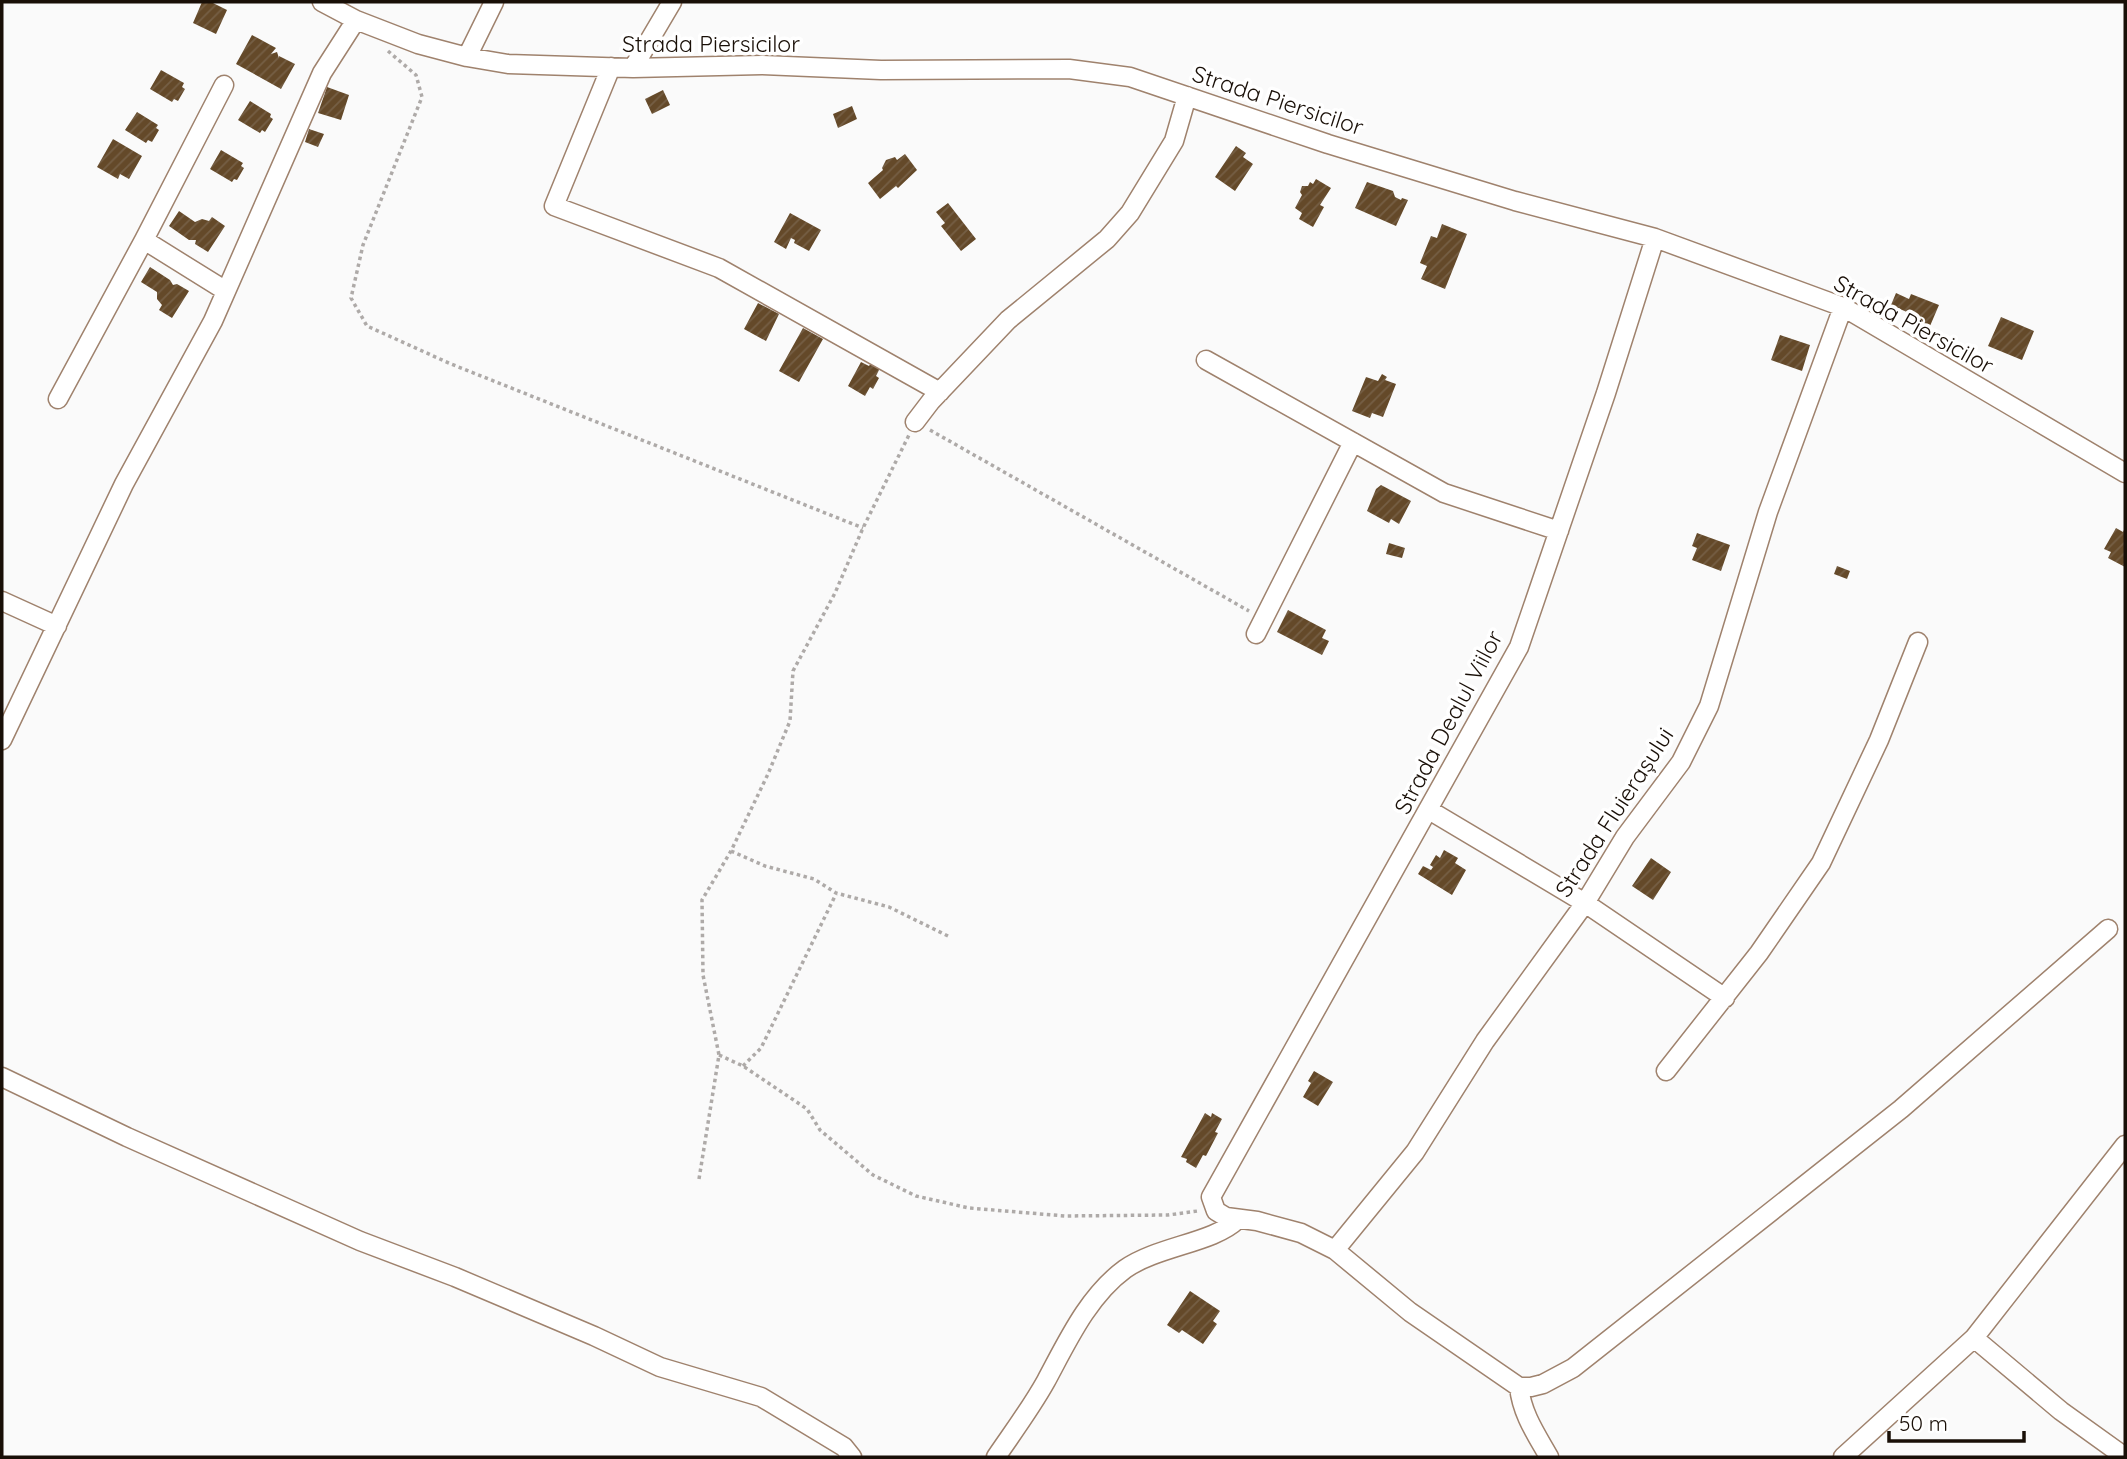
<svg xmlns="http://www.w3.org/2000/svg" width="2127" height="1459" font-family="Quicksand,sans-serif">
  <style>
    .building { fill: url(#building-hatch) }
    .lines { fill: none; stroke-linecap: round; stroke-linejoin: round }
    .minor-casing { stroke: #9f826d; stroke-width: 21 }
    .path { stroke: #aeaaa8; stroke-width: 3.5; stroke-dasharray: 3.5 3.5; stroke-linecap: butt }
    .minor { stroke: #fff; stroke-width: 18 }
    .labels { text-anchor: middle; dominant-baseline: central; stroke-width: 7; stroke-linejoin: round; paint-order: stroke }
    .street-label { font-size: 23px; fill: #190f07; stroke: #fff }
  </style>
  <defs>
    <pattern id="building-hatch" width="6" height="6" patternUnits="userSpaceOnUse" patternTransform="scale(1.75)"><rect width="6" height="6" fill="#644929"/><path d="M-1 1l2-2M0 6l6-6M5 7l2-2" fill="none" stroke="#755f45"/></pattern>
  </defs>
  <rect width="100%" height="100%" fill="#fafafa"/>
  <path class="building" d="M202,2H211L227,10L216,34L193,23Z
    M252,35L276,48L271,54L277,52L279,58V56L295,64L281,89L236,64Z
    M161,70L184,83L182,87L185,89L178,101L174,99L172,102L150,89Z
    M327,87L349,95L341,120L318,113Z
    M663,90L670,105L652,114L645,99Z
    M250,101L271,114L270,117L273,119L265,132L262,130L260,133L238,120Z
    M852,106L857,119L838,128L833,114Z
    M137,112L158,125L156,128L159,130L152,142L148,140L146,143L125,130Z
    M309,129L324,134L318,147L305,142Z
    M113,139L142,156L129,179L120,174L118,179L97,167Z
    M1236,146L1246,153L1243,157L1253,164L1235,191L1215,177Z
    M221,150L243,163L241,166L244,168L237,180L234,179L232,182L210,169Z
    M905,154L917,170L898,188L896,186L880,199L868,183L883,170L882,168L886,160L895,157L897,160Z
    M1316,179L1331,188L1320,205L1324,207L1313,227L1299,219L1302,213L1295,208L1302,195L1300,192L1302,186H1308L1310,182L1313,184Z
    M1367,182L1393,191L1395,197L1401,200L1402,198L1408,200L1396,226L1355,208Z
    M948,203L976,239L961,251L941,226L945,223L936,212Z
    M179,211L195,222L202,219L209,221L212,217L225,226L208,252L195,244L196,240H189L169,226Z
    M790,213L821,230L809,251L794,243L795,240L791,238L786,249L774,242Z
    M1442,224L1467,234L1445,289L1421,279L1427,266L1420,263L1431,236L1437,238Z
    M150,267L170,280L173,285L177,284L189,291L172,318L159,310L162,305L157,299V292L141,282Z
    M1896,293L1909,299L1911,294L1939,305L1930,326L1908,317L1909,313L1891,305Z
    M758,303L779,314L766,341L744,329Z
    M2001,317L2034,331L2022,360L1988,346Z
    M803,328L823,339L799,382L779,371Z
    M1780,335L1810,345L1802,371L1771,360Z
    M861,362L869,366L871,363L880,368L876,376L879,378L873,389L870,387L865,396L848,386Z
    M1382,374L1387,377L1385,380L1396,384L1383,417L1372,413L1370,418L1352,411L1366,377L1378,381Z
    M1381,485L1411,501L1399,524L1391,519L1389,523L1367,511L1376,489Z
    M2116,528L2123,532L2125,528V567L2108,558L2111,552L2104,549Z
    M1697,533L1730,545L1721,571L1692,560L1697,548L1692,546Z
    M1389,543L1405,548L1402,558L1386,554Z
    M1837,566L1850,571L1847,579L1834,574Z
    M1288,610L1326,630L1322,638L1329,641L1322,655L1277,632Z
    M1444,850L1458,858L1455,863L1466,870L1452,895L1418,874L1423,866L1431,870L1433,867L1430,865L1436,855L1440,858Z
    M1651,858L1671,872L1653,900L1632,886Z
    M1314,1071L1333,1082L1318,1106L1303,1097L1311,1083L1308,1081Z
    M1205,1113L1211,1117L1212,1113L1222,1119L1215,1132L1218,1133L1206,1156L1203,1155L1196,1168L1186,1162L1187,1159L1181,1157Z
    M1190,1291L1220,1311L1213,1321L1217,1324L1203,1344L1182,1330L1179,1333L1167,1325Z"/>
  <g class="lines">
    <defs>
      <path id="minor" d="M322,2L356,20L418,44L467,57L508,64L633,68L762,65L881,70L1069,69L1130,77L1328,144L1515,201L1655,238L1843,307L2125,473
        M467,57L494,2
        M611,67L554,206L719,268L940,392
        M633,68L672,2
        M1655,238L1606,393L1519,647L1211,1197L1216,1211L1226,1217L1257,1221L1301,1233L1335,1250L1410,1312L1519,1387H1531L1543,1384L1573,1368L1901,1109L2108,929
        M144,240L226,291
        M1206,360L1444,493L1559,531
        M58,399L144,240L224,85
        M915,422L931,401L1008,320L1107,239L1130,213L1174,141L1187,96
        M2,601L57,626
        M1256,634L1353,442
        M2,740L124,484L213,321L322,73L356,20
        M1429,810L1585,903L1725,998
        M1666,1071L1759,953L1821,863L1879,740L1918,642
        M2,1077L127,1137L360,1241L455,1277L594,1336L660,1367L761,1397L844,1447L852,1457
        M1335,1250L1415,1152L1485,1041L1585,903L1625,837L1681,762L1709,706L1768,512L1843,307
        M1974,1338L2061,1411L2125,1457
        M1519,1387C1522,1414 1536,1434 1549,1457
        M996,1457C1013,1432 1031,1408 1046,1381C1067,1342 1088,1296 1125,1269C1158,1246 1213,1243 1237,1220
        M1843,1457L1974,1338L2125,1145"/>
    </defs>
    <use href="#minor" class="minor-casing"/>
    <path class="path" d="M388,51L416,75L422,97L363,245L351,298L367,326L451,364L863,528
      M930,430L1249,611
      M731,851L765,866L814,879L836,893L889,907L948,936
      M719,1055L743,1066L807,1109L820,1130L873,1175L916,1196L969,1208L1065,1216L1168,1215L1198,1211
      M743,1066L761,1048L836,894
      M699,1179L719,1055L703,975L702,900L731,851L768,774L790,721L793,671L835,593L863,528L909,435"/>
    <use href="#minor" class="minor"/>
  </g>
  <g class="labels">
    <g class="street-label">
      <text x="711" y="43">Strada Piersicilor</text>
      <text transform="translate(1278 100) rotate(18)">Strada Piersicilor</text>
      <text transform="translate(1914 324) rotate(29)">Strada Piersicilor</text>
      <text transform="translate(1448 722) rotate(-62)">Strada Dealul Viilor</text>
      <text transform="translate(1614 812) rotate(-57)">Strada Fluierașului</text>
    </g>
  </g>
  <rect width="2127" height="1459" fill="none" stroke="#190f07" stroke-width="7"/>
  <path d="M1889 1431v10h135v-10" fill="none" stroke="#190f07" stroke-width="3.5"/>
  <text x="1899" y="1431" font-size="21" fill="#190f07" stroke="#ffffff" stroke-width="5" paint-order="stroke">50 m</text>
</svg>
